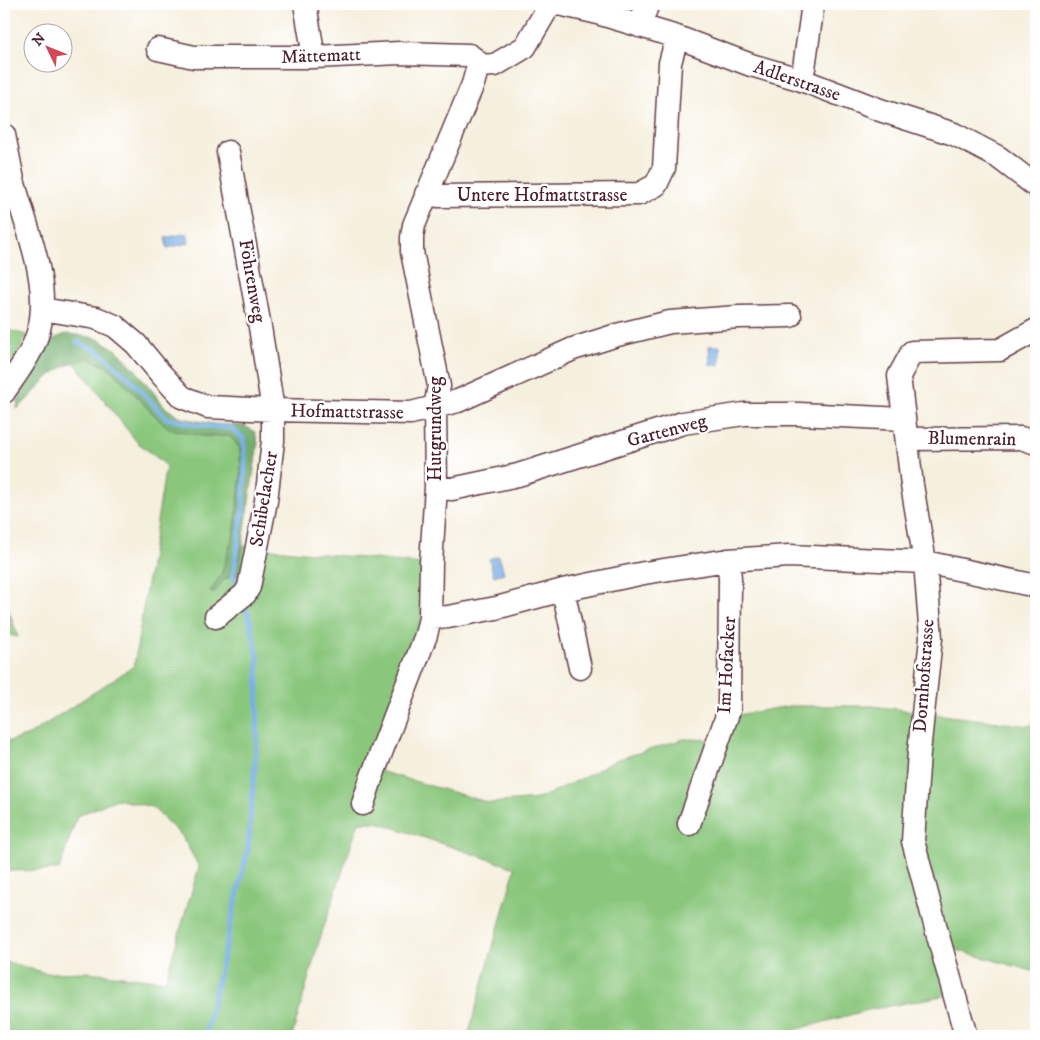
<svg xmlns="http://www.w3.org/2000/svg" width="1040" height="1040" font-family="'IM FELL DW Pica',serif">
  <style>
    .green { fill: #8ac77d; stroke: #6a7354 }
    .forest { fill: #6fac6c; stroke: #5c664c }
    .water { fill: #78aee6; stroke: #616688 }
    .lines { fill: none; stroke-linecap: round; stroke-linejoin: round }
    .stream { stroke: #78aee6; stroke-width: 5 }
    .minor-casing { stroke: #643e46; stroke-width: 25 }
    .minor { stroke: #fff; stroke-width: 22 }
    .labels { text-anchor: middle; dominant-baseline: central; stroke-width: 4.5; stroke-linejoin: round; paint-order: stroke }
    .street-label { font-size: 19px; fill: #4a1f2b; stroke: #fff }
  </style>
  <rect width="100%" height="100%" fill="#fff"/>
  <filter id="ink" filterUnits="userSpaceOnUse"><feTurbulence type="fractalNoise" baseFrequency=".02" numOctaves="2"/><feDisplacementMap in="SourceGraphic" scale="10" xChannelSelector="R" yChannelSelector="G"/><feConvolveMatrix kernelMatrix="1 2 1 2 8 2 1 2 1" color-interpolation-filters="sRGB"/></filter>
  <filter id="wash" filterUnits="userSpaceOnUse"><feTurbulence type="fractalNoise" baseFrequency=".0096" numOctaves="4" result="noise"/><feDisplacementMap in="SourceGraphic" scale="20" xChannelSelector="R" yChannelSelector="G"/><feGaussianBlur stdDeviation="1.12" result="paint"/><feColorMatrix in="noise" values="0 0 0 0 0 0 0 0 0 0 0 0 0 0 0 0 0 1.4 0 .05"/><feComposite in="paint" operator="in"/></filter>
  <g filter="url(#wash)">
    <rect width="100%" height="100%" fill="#f5efdd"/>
    <path class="green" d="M4,330H8L27,335L4,378Z
      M87,358L111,369L159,420L202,436H230L240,448L241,477L235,530L221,575L210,592L214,593C221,582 225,576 238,575L243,546L424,564L421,624L379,771L490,803L538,799L581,779L616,760L684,739L723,740L732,716L789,706H872L1029,726L1036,722V972L953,949L963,992L868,1010L780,1034L779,1036H468L515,868L377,822H359L319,941L292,1036H4V961L45,973L88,972L165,981L199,867L182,836L152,807L117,799L77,816L59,870L4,871V740L10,741L29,735L134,666L166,465L137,442L74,362Z
      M4,596L18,637L4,634Z"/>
    <path class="forest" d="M65,334L78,335L96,338L117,350L135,369L166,408L182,418L214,424L245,426L255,432L258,443L238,575C225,576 221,582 214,593L210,592L221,575L235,530L241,477L240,448L230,436H202L170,429L159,420L111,369L88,358C75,361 62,367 51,375C39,385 30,399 17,409L18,400L50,341Z"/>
    <path class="water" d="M187,233L189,243L167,248L165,238Z
      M709,346H720V365H710Z
      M499,556L504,573L494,576L489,559Z"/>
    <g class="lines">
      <path class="stream" d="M77,342L100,352L129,378L166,418L197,425L231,428L243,438L245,458L243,510L233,575L239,591
        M205,1036L248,848L257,739L258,657L249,617L243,602"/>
    </g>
  </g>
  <g filter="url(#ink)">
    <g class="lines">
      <defs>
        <path id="minor" d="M305,4L314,57
          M549,6L559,4L594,12L677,37L751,65L799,79L880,110L954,134L998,157L1036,186
          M639,26L648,4
          M158,49L194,57H314L400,53L469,55L476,60L478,66
          M799,79L804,68L813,4
          M4,135C7,150 10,165 13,180C25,225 51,282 39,329C33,353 17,373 4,392
          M426,194L438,196L639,194L656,185L664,168L670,63L677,37
          M42,309L96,318L115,326L136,344L160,373L182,397L208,407L273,410L411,413L458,401L573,349L617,335L670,322L738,317L790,316
          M907,439L1021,438L1036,443
          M436,487L452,489L518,475L683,423L744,414H799L904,419
          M563,590L580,668
          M216,617L245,594L249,587L266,501L273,441V410L260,327L228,152
          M430,618L448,617L496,608L563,590L644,573L728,560L789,556L925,562L1036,586
          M363,804L371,779L426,635L430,618L431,563L436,487L435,407L439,386L412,252V237L414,225L473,84L478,66L495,65L525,47L549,6
          M689,824L729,710L730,578L728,560
          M966,1036L938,936L913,841L919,752L931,638L925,562L912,485L899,376L912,352L1000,350L1036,330"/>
      </defs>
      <use href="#minor" class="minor-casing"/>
      <use href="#minor" class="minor"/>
    </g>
  </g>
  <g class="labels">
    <g class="street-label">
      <text transform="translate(321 56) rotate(-2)">Mättematt</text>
      <text transform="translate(797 81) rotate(19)">Adlerstrasse</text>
      <text x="542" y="195">Untere Hofmattstrasse</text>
      <text transform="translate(252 281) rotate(80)">Föhrenweg</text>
      <text transform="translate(347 412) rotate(1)">Hofmattstrasse</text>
      <text transform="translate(435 429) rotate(-90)">Hutgrundweg</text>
      <text transform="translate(667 431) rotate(-15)">Gartenweg</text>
      <text transform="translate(972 439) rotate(1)">Blumenrain</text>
      <text transform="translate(264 499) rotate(-81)">Schibelacher</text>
      <text transform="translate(727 665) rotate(-87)">Im Hofacker</text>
      <text transform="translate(924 676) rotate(-86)">Dornhofstrasse</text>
    </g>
  </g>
  <rect width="1040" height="1040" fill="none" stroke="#fff" stroke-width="20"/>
  <g transform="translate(48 48) rotate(313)"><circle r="24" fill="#ffffff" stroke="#b7a5aa"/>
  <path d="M0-4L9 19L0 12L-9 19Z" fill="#d1495b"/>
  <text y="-8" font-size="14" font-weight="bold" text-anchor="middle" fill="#4a1f2b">N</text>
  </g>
</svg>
